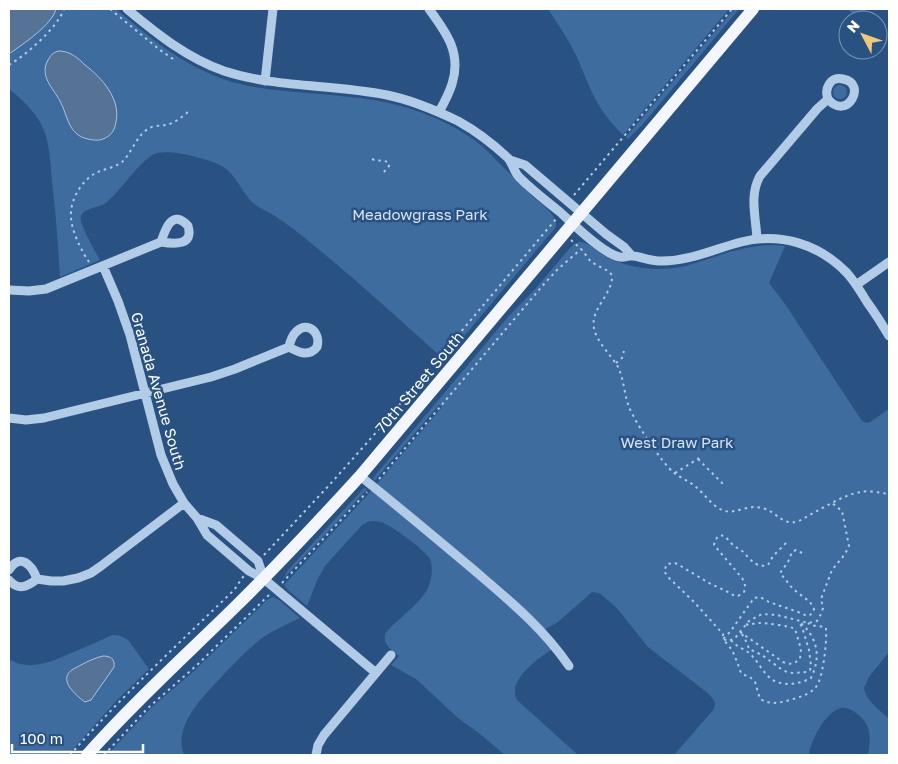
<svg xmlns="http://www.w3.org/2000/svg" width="898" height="764" font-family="'Golos Text',sans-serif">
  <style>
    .green { fill: #3e6c9f }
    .water { fill: #567395; stroke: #a7c6e6 }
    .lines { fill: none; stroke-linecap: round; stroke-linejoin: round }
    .path { stroke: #b2cbe6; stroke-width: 2; stroke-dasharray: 2.5 4; stroke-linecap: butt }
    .minor { stroke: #b2cbe6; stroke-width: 9 }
    .major { stroke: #f3f7fd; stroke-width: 12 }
    .labels { text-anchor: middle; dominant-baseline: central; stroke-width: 5; stroke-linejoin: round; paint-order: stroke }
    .park-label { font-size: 15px; fill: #d5e4f5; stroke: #295282 }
    .street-label { font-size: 15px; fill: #fff; stroke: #295282 }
  </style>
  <rect width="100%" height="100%" fill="#295282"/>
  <path class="green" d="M9,9H116C149,37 181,64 223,79C254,90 288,91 320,94C338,96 356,97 373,100C410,106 448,120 478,143C485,148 491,155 497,161C509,173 521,184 532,196C539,202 557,215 556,224C556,228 553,231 550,234L445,359L442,357L444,354L441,352L439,355C397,317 355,279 311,243C299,233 287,224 275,216C267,211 258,208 252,202C241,191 235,172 220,165C207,159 163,146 151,156C134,168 123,188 107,202C100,208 85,207 81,216C78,222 96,253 100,260L60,277C58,245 56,213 52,182C51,167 50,151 46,136C41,118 24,100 9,89Z
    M548,9H729L623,135C609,121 597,105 590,88C585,77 581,66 576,55C568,39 558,24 548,9Z
    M734,9H739L643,124L628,139L626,137Z
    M847,9H864L877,20H862Z
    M833 92a7 7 0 1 1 14 0a7 7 0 1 1-14 0Z
    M579,242C589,242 595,250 603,255C628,269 658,272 686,266C720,256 749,242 785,246L769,283L785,304L862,421L866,423L870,422L889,409V652L869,677L864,688C866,701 880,710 889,719V755H868C871,738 872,724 856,713C852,710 846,707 841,708C826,711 810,741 809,755H674L714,709L715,702L709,694L648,647L616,607L604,597L599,593L592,592L558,622L544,630L376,485L442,407L439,405L374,481L373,478L508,317L536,288L569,249L574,244Z
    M364,488L367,489L339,520L283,579L288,570Z
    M373,489L510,605L554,648C540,657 506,680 517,700L578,755H505L480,734L458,718L416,679L391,665L399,656C391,649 383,645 385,634C396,619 424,602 429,585C432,577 433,567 430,559C426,551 389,523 380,522C373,520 368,521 362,525L325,566L318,578L307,606L288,590L284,585Z
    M273,597L279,600L300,618C287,624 274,630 262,638C249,648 237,661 225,673C206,694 172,724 184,755H107L152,707L193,672L267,600Z
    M112,635C119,635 123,636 129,641L149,669L117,700L68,755H9V659C30,673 55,660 76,651C88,646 100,641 112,635Z"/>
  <path class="water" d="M9,9H56C52,25 23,44 9,54Z
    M59,51C70,51 78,58 85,65C102,78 121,99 116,122C115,130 111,136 103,139C98,141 93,140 88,139C68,135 68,116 60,101C53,88 39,76 48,60C51,55 53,52 59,51Z
    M103,656C111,656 115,659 114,667L91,700L85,702C78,697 62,684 68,674C70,670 77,667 81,665C88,661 95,658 103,656Z"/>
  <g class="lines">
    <path class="path" d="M110,9L160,50L176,61
      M9,65C25,56 58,27 64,9
      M372,159C378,162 383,159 389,163V166L383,173
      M574,195L732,9
      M571,240L582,250L591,262L608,271L612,275C613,295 590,308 594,328C596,341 611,355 618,367C624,379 624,394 629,407C635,422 661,462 674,473C681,478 689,481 696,487C705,494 713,508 725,511C735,514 749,504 762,508C777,511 782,527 799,521C816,512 844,494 861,492C870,490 880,493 889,494
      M89,262C81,250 71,230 71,216C70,200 81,182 94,174C102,169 115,168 122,162C132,153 136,136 148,129C153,125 160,126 166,125C175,123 182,117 189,111
      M616,363L622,358L624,351
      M698,459L722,483L724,482
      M675,473L701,457
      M379,479L544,284L557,270L581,249
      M786,543L773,556L768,565C755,569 749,557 741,550C737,548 734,546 731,543C726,538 725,534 718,536L715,541L714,545L742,578C745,583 746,587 744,592L738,596L733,595L728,592L709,583L679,565L675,563L667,564L664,571L668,577L694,602L723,634V639L729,641L735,638L749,621L762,614L777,615L808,623L817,621L821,614L823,608L821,599L832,570L845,554L849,546L842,511L832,503
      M802,553L796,550L792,552L788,562L780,573L793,589L810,602L814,609C813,613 811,615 807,616L798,612L769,602L760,597L754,598L730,632L723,639L732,650L738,664L739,669L742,674L750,677L755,682L760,699C771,705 779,703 790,700C799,697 809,695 815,688C823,681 827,641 826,630V628C820,625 812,627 808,623
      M264,555L333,481L373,436L556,219
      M282,583L367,492
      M740,632L783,662C790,665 794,664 800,659L801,649L795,629C791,626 765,623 759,623C756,623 752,624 748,625L746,624
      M742,634L747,643L749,649L762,655L781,669L787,672L793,673L807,672L810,670L811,666L809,650L802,627L798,621
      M731,640C736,647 744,648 750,654C757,660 761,669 767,675C778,688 798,685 811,678C821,657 818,639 801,623
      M70,755C121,697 177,645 232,592C238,586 239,581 244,576
      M104,755L148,708L197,665L269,595"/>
    <path class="minor" d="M127,9C157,34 187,58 224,71C276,88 333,84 387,95C412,100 435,110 458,121C476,131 493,144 508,158C513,164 514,172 519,177C532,190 546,201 560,212C572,223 604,255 620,257C624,258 629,255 633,256C642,257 650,261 659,261C688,262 714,249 741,242C780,232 819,244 847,273C855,282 861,292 867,302C875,313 882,324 889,336
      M429,9C446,32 462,53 452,84C449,94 444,103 439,112
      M265,81L273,9
      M510,160L525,165L606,234L624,247L632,256
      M757,239C756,218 749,195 760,176L817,109L828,99C824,89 830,76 843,79C868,83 847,122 828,99
      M103,266L118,301L130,335L161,455L173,484L184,503L197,518L207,535L249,571L264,579L376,673
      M856,285L889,262
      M9,290L29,291L46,289L161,242C174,244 194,246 188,226C172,208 165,230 161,242
      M9,418L26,420L44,418L211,377L235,369L289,347C299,353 309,357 317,347C321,333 308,320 296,332C292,336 290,342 289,347
      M360,476C399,507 437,539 475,571C510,601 543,628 569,666
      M197,518L216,525L258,561L264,579
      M9,570C20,552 32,565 37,579
      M9,580C18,591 27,587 37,579L51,581H63L78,578L91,573L101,566L184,503
      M316,755L318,745L324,735L391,655"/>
    <path class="major" d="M87,755C133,703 185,656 234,608C278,565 319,521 360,476L753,9"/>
  </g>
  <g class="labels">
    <g class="park-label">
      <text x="420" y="214">Meadowgrass Park</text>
      <text x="677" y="442">West Draw Park</text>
    </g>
    <g class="street-label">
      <text transform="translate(419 382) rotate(-50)">70th Street South</text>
      <text transform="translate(159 391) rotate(74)">Granada Avenue South</text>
    </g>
  </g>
  <rect width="898" height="764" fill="none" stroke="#ffffff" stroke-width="20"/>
  <g transform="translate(863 35) rotate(311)"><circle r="24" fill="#295282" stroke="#7f97b4"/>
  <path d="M0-4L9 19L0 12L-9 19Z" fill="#edc97a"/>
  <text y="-8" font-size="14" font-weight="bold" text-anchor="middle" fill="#ffffff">N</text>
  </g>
  <path d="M12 744v8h131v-8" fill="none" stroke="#ffffff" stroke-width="2.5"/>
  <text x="20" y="744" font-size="15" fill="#ffffff" stroke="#295282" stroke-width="4" paint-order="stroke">100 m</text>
</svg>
